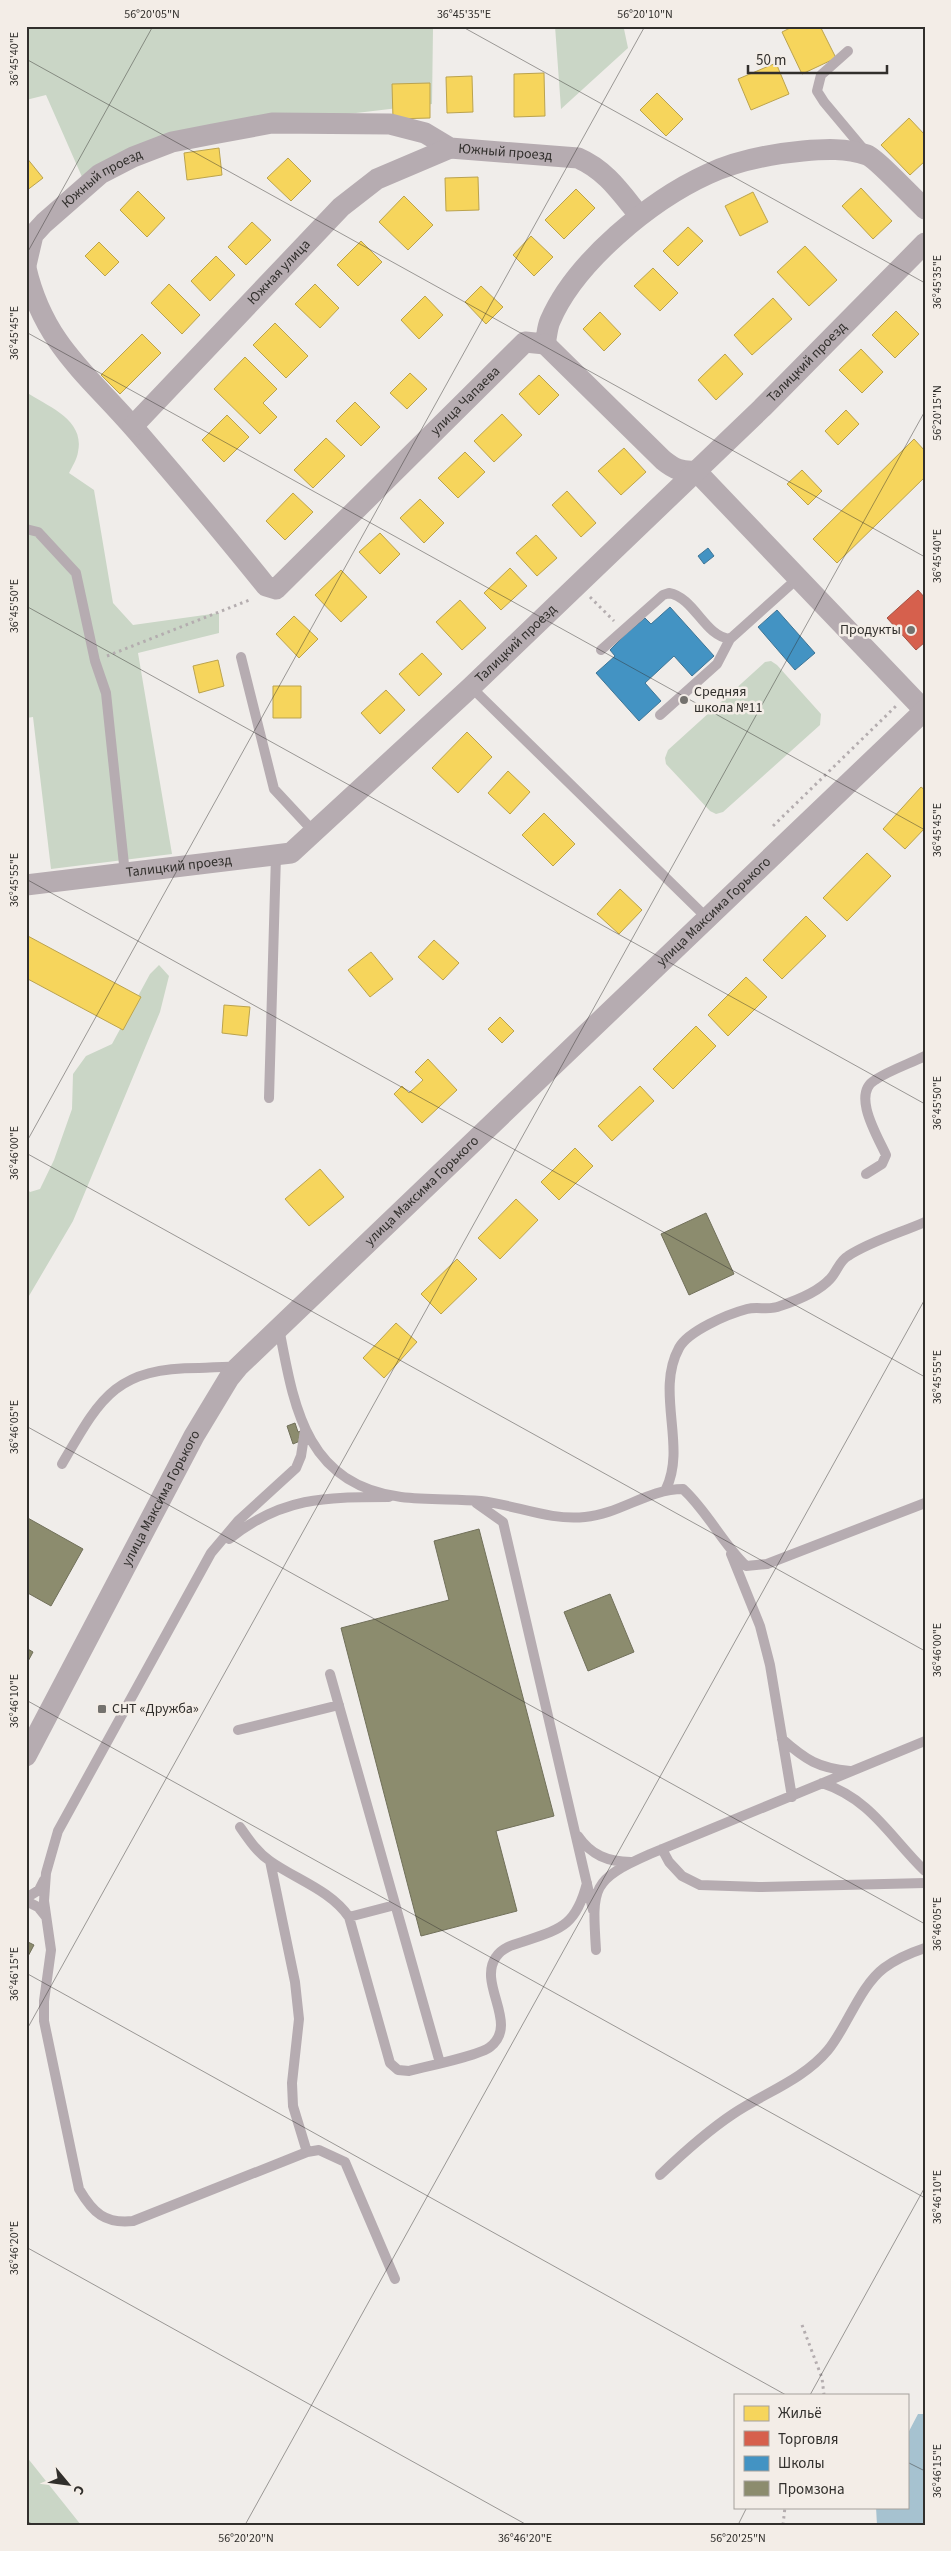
<svg xmlns="http://www.w3.org/2000/svg" width="951" height="2551" font-family="'Source Sans 3',sans-serif">
  <style>
    .green { fill: #cad6c6 }
    .water { fill: #a6c2d0 }
    .homes { fill: #f6d55c; stroke: #bba34e }
    .shops { fill: #d6604d; stroke: #a45143 }
    .schools { fill: #4393c3; stroke: #3e7596 }
    .industry { fill: #8c8c6e; stroke: #71705a }
    .lines { fill: none; stroke-linecap: round; stroke-linejoin: round }
    .path { stroke: #b4adaf; stroke-width: 3; stroke-dasharray: 2.5 4; stroke-linecap: butt }
    .service { stroke: #b6acb1; stroke-width: 10 }
    .minor { stroke: #b6acb1; stroke-width: 21 }
    .ticks { fill: none; stroke: #312f2c; stroke-width: 1; stroke-opacity: 0.45 }
    .poi-dot { fill: #74726e; stroke: #f3ede7; stroke-width: 2 }
    .labels { text-anchor: middle; dominant-baseline: central; stroke-width: 5; stroke-linejoin: round; paint-order: stroke }
    .street-label { font-size: 14px; fill: #312f2c; stroke: #f3ede7 }
    .poi-label { font-size: 14px; fill: #312f2c; stroke: #f3ede7; text-anchor: start }
    .neatline { fill: none; stroke: #312f2c; stroke-width: 2 }
    .ticks-label { font-size: 12px; text-anchor: middle; fill: #312f2c }
  </style>
  <rect width="100%" height="100%" fill="#f0edea"/>
  <path class="green" d="M26,26H466L433,28L432,104L272,123L213,134L86,186L46,95L26,100Z
    M555,26H649L624,29L628,48L561,109Z
    M26,392C48,407 85,419 78,452C77,459 72,467 69,473L94,490L113,603L133,625L219,613V633L138,653L172,854L51,869L33,717L26,718Z
    M771,661L777,665L821,714L820,725L723,812L716,814L710,811L666,764L665,758L668,750L765,662Z
    M159,965L169,976L160,1012L73,1221L26,1301V1188L30,1192L40,1189L54,1160L72,1109L73,1074L86,1056L112,1044L150,974Z
    M26,2456L81,2525H26Z"/>
  <path class="water" d="M918,2414H925V2525H877L876,2507H907V2435Z"/>
  <path class="homes" d="M794,26H820L836,58L802,74L782,32Z
    M776,63L789,94L751,110L738,79Z
    M544,73L545,116L514,117V74Z
    M472,76L473,112L447,113L446,77Z
    M430,83V118L393,119L392,84Z
    M657,93L683,119L666,136L640,110Z
    M909,118L925,135V161L910,175L881,145Z
    M219,148L222,175L187,180L184,153Z
    M26,157L43,178L26,191Z
    M288,158L311,181L291,201L267,178Z
    M478,177L479,210L446,211L445,178Z
    M861,188L892,221L873,239L842,206Z
    M576,189L595,208L564,239L545,220Z
    M138,191L165,218L147,237L120,210Z
    M753,192L768,222L740,236L725,206Z
    M404,196L433,225L408,250L379,222Z
    M252,222L271,240L246,265L228,247Z
    M688,227L703,241L678,266L663,251Z
    M531,236L553,257L534,276L513,255Z
    M361,241L382,262L358,286L337,265Z
    M99,242L119,262L105,276L85,256Z
    M805,246L837,280L809,306L777,272Z
    M216,256L235,275L210,301L191,281Z
    M653,268L678,293L660,311L634,286Z
    M169,284L200,315L182,334L151,303Z
    M315,284L339,308L320,328L295,304Z
    M481,286L503,307L486,324L465,302Z
    M425,296L443,315L419,339L401,320Z
    M773,298L792,319L752,355L734,335Z
    M896,311L919,334L895,358L872,335Z
    M600,312L621,334L604,351L583,329Z
    M275,323L308,356L286,378L253,345Z
    M142,334L161,353L120,394L101,375Z
    M861,349L883,372L862,393L839,370Z
    M725,354L743,374L716,400L698,380Z
    M245,357L277,389L263,403L277,417L260,434L214,389Z
    M410,373L427,389L407,409L390,393Z
    M539,375L559,395L539,415L519,394Z
    M355,402L380,427L361,446L336,421Z
    M846,410L859,424L838,445L825,431Z
    M502,414L522,435L494,462L474,441Z
    M227,415L249,437L224,462L202,440Z
    M326,438L345,456L313,488L294,470Z
    M914,439L925,451V477L837,563L813,539Z
    M624,448L646,472L621,495L598,471Z
    M465,452L485,472L458,498L438,478Z
    M802,470L822,491L808,505L787,484Z
    M567,491L596,523L581,537L552,505Z
    M293,493L313,512L285,540L266,521Z
    M420,499L444,523L424,543L400,518Z
    M380,533L400,554L380,574L359,552Z
    M536,535L557,558L537,576L516,553Z
    M510,568L527,586L501,610L484,593Z
    M341,570L367,597L341,622L315,595Z
    M460,600L486,628L462,650L436,622Z
    M294,616L318,639L299,658L276,634Z
    M422,653L442,674L419,696L399,674Z
    M218,660L224,686L199,693L193,666Z
    M273,686H301V718H273Z
    M386,690L405,710L380,734L361,713Z
    M467,732L492,757L458,793L432,768Z
    M508,771L530,792L510,814L488,793Z
    M921,787L925,790V828L905,849L883,829Z
    M544,813L575,844L553,866L522,835Z
    M867,853L891,876L847,921L823,898Z
    M620,889L642,910L619,934L597,914Z
    M806,916L826,936L782,979L763,960Z
    M26,935L141,997L123,1030L26,978Z
    M434,940L459,963L443,980L418,957Z
    M371,952L393,979L370,997L348,970Z
    M746,977L767,997L728,1036L708,1015Z
    M224,1005L250,1007L247,1036L222,1033Z
    M500,1017L514,1031L502,1043L488,1029Z
    M696,1026L716,1046L673,1089L653,1069Z
    M428,1059L457,1090L422,1123L394,1094L402,1086L409,1093L423,1080L415,1072Z
    M640,1086L654,1101L612,1141L598,1126Z
    M575,1148L593,1166L559,1200L541,1182Z
    M320,1169L344,1197L309,1226L285,1199Z
    M516,1199L538,1220L500,1259L478,1238Z
    M457,1259L477,1279L441,1314L421,1294Z
    M396,1323L417,1342L384,1378L363,1358Z"/>
  <path class="shops" d="M918,590L925,598V642L916,650L887,618Z"/>
  <path class="schools" d="M708,548L714,556L704,564L698,556Z
    M670,607L714,656L692,676L674,656L645,683L661,701L639,721L596,673L615,656L610,650L627,633L645,618L651,624Z
    M777,610L815,653L795,670L758,627Z"/>
  <path class="industry" d="M706,1213L734,1274L689,1295L661,1234Z
    M295,1423L298,1432L301,1431L303,1436L299,1437L300,1441L293,1444L287,1426Z
    M26,1517L83,1549L51,1606L26,1592Z
    M479,1529L554,1816L496,1831L517,1911L421,1936L341,1628L449,1600L434,1541Z
    M610,1594L634,1652L588,1671L564,1612Z
    M26,1648L33,1652L26,1665Z
    M26,1941L34,1945L26,1960Z"/>
  <g class="lines">
    <path class="path" d="M590,597L614,621
      M107,656L252,599
      M773,826L896,706
      M802,2325L822,2378L824,2395
      M783,2525L785,2507"/>
    <path class="service" d="M848,51L821,75L817,91L824,102L865,151
      M26,529L38,532L76,573L95,661L106,693L125,874
      M601,650L663,595L669,593C695,598 704,636 730,639L798,578
      M241,657L274,789L314,832
      M471,687L707,918
      M660,715L717,664L730,639
      M269,1098L276,855
      M866,1174L882,1164L886,1155C878,1137 851,1094 875,1080C890,1070 909,1064 925,1056
      M279,1328C294,1407 305,1484 401,1497C427,1500 454,1499 481,1501C516,1505 550,1521 585,1517C620,1514 648,1489 683,1489C708,1512 722,1543 746,1566L767,1564L925,1503
      M305,1430L301,1456L296,1468L238,1521L211,1553L58,1831L46,1873L44,1901L51,1950L44,2001V2021L79,2189C93,2213 105,2224 133,2221L307,2152L319,2150L345,2162L395,2279
      M62,1464C101,1397 115,1368 199,1368C212,1368 224,1366 237,1367
      M666,1489C687,1446 655,1392 679,1348C688,1331 728,1314 747,1309C758,1306 769,1311 780,1306C795,1301 819,1291 830,1279C837,1272 839,1261 848,1256C871,1241 900,1233 925,1222
      M476,1503L503,1522L593,1910
      M229,1539C282,1497 324,1497 389,1497
      M731,1554L760,1626L770,1665L792,1797
      M330,1674L440,2063
      M238,1730L339,1705
      M782,1739C806,1760 818,1768 850,1771
      M822,1783C871,1799 890,1837 925,1871
      M240,1827C249,1840 257,1852 270,1861C297,1880 330,1890 349,1917L390,2063L398,2070L409,2071C424,2067 481,2055 490,2047C520,2024 477,1984 496,1957C502,1948 512,1945 522,1942C561,1929 576,1926 587,1883
      M578,1836C591,1855 608,1862 631,1862
      M662,1849L669,1862L682,1876L700,1885L759,1887L925,1883
      M270,1861L295,1982L299,2019L292,2083L293,2106L307,2152
      M26,1898L39,1890L44,1880
      M26,1901L38,1907L46,1917
      M349,1917L395,1905
      M596,1950C592,1887 591,1880 650,1854L925,1741
      M660,2175C683,2153 706,2132 733,2114C764,2093 803,2080 828,2050C847,2027 860,1986 884,1968C896,1959 910,1953 925,1948"/>
    <g class="minor">
      <path id="s1" d="M26,265L33,235L44,223L100,174L133,157L172,142L213,134L272,123L390,124L425,133L450,148L578,158C606,170 621,193 639,215"/>
      <path id="s2" d="M26,268C44,346 91,377 140,435C183,485 225,535 266,586L276,589L525,342L545,344C547,336 547,328 550,321C575,262 651,200 708,174C738,160 771,154 803,151C825,149 846,148 867,155C877,159 914,199 925,209"/>
      <path d="M545,344L663,460C674,469 681,472 696,471L924,710"/>
      <path id="s3" d="M133,426L341,207L377,179L450,148"/>
      <path id="s4" d="M26,885L291,853L471,687L762,408L925,243"/>
      <path id="s5" d="M26,1756L194,1436L229,1378L238,1367L925,710"/>
    </g>
  </g>
  <path class="ticks" d="M461,26L925,283M26,59L925,557M26,255L153,26M26,332L925,830M26,606L925,1104M26,879L925,1377M26,1143L645,26M26,1153L925,1651M26,1426L925,1924M26,1700L925,2198M26,1973L786,2395M26,2031L925,411M26,2247L527,2525M810,2395L925,2187M907,2462L925,2471M26,2521L34,2525M245,2525L925,1299M738,2525L747,2507"/>
  <g class="poi-dot">
    <circle cx="911" cy="630" r="5"/>
    <circle cx="684" cy="700" r="5"/>
    <rect x="97" y="1704" width="10" height="10" rx="2.5"/>
  </g>
  <g class="labels">
    <g class="street-label">
      <text stroke="none"><textPath href="#s1" startOffset="541">Южный проезд</textPath></text>
      <text stroke="none"><textPath href="#s1" startOffset="121">Южный проезд</textPath></text>
      <text stroke="none"><textPath href="#s3" startOffset="212">Южная улица</textPath></text>
      <text stroke="none"><textPath href="#s4" startOffset="979">Талицкий проезд</textPath></text>
      <text stroke="none"><textPath href="#s2" startOffset="679">улица Чапаева</textPath></text>
      <text stroke="none"><textPath href="#s4" startOffset="574">Талицкий проезд</textPath></text>
      <text stroke="none"><textPath href="#s4" startOffset="154">Талицкий проезд</textPath></text>
      <text stroke="none"><textPath href="#s5" startOffset="1102">улица Максима Горького</textPath></text>
      <text stroke="none"><textPath href="#s5" startOffset="698">улица Максима Горького</textPath></text>
      <text stroke="none"><textPath href="#s5" startOffset="291">улица Максима Горького</textPath></text>
    </g>
    <g class="poi-label">
      <text x="901" y="630" text-anchor="end">Продукты</text>
      <text x="694" y="692">Средняя<tspan x="694" dy="16">школа №11</tspan></text>
      <text x="112" y="1709">СНТ «Дружба»</text>
    </g>
  </g>
  <rect width="951" height="2551" fill="none" stroke="#f3ede7" stroke-width="55"/>
  <rect x="734" y="2394" width="175" height="115" fill="#f3ede7" stroke="#a5a19c"/>
  <rect x="744" y="2406" width="25" height="15" fill="#f6d55c" stroke="#a5a19c"/>
  <text x="778" y="2418" font-size="15" fill="#312f2c">Жильё</text>
  <rect x="744" y="2431" width="25" height="15" fill="#d6604d" stroke="#a5a19c"/>
  <text x="778" y="2444" font-size="15" fill="#312f2c">Торговля</text>
  <rect x="744" y="2456" width="25" height="15" fill="#4393c3" stroke="#a5a19c"/>
  <text x="778" y="2468" font-size="15" fill="#312f2c">Школы</text>
  <rect x="744" y="2481" width="25" height="15" fill="#8c8c6e" stroke="#a5a19c"/>
  <text x="778" y="2494" font-size="15" fill="#312f2c">Промзона</text>
  <g transform="translate(68 2484) rotate(119)" stroke="#f3ede7" stroke-width="4" paint-order="stroke">
  <path d="M0-4L9 19L0 12L-9 19Z" fill="#312f2c"/>
  <text y="-8" font-size="14" font-weight="bold" text-anchor="middle" fill="#312f2c">С</text>
  </g>
  <path d="M748 65v8h139v-8" fill="none" stroke="#312f2c" stroke-width="2.5"/>
  <text x="756" y="65" font-size="15" fill="#312f2c" stroke="#f3ede7" stroke-width="4" paint-order="stroke">50 m</text>
  <rect x="28" y="28" width="896" height="2496" class="neatline"/>
  <g class="ticks-label">
    <text x="152" y="18">56°20'05"N</text>
    <text x="464" y="18">36°45'35"E</text>
    <text x="645" y="18">56°20'10"N</text>
    <text transform="translate(14 59) rotate(-90)" y="4">36°45'40"E</text>
    <text transform="translate(937 282) rotate(-90)" y="4">36°45'35"E</text>
    <text transform="translate(14 333) rotate(-90)" y="4">36°45'45"E</text>
    <text transform="translate(937 413) rotate(-90)" y="4">56°20'15"N</text>
    <text transform="translate(937 556) rotate(-90)" y="4">36°45'40"E</text>
    <text transform="translate(14 606) rotate(-90)" y="4">36°45'50"E</text>
    <text transform="translate(937 830) rotate(-90)" y="4">36°45'45"E</text>
    <text transform="translate(14 880) rotate(-90)" y="4">36°45'55"E</text>
    <text transform="translate(937 1103) rotate(-90)" y="4">36°45'50"E</text>
    <text transform="translate(14 1153) rotate(-90)" y="4">36°46'00"E</text>
    <text transform="translate(937 1377) rotate(-90)" y="4">36°45'55"E</text>
    <text transform="translate(14 1427) rotate(-90)" y="4">36°46'05"E</text>
    <text transform="translate(937 1650) rotate(-90)" y="4">36°46'00"E</text>
    <text transform="translate(14 1701) rotate(-90)" y="4">36°46'10"E</text>
    <text transform="translate(937 1924) rotate(-90)" y="4">36°46'05"E</text>
    <text transform="translate(14 1974) rotate(-90)" y="4">36°46'15"E</text>
    <text transform="translate(937 2197) rotate(-90)" y="4">36°46'10"E</text>
    <text transform="translate(14 2248) rotate(-90)" y="4">36°46'20"E</text>
    <text transform="translate(937 2471) rotate(-90)" y="4">36°46'15"E</text>
    <text x="246" y="2542">56°20'20"N</text>
    <text x="525" y="2542">36°46'20"E</text>
    <text x="738" y="2542">56°20'25"N</text>
  </g>
</svg>
